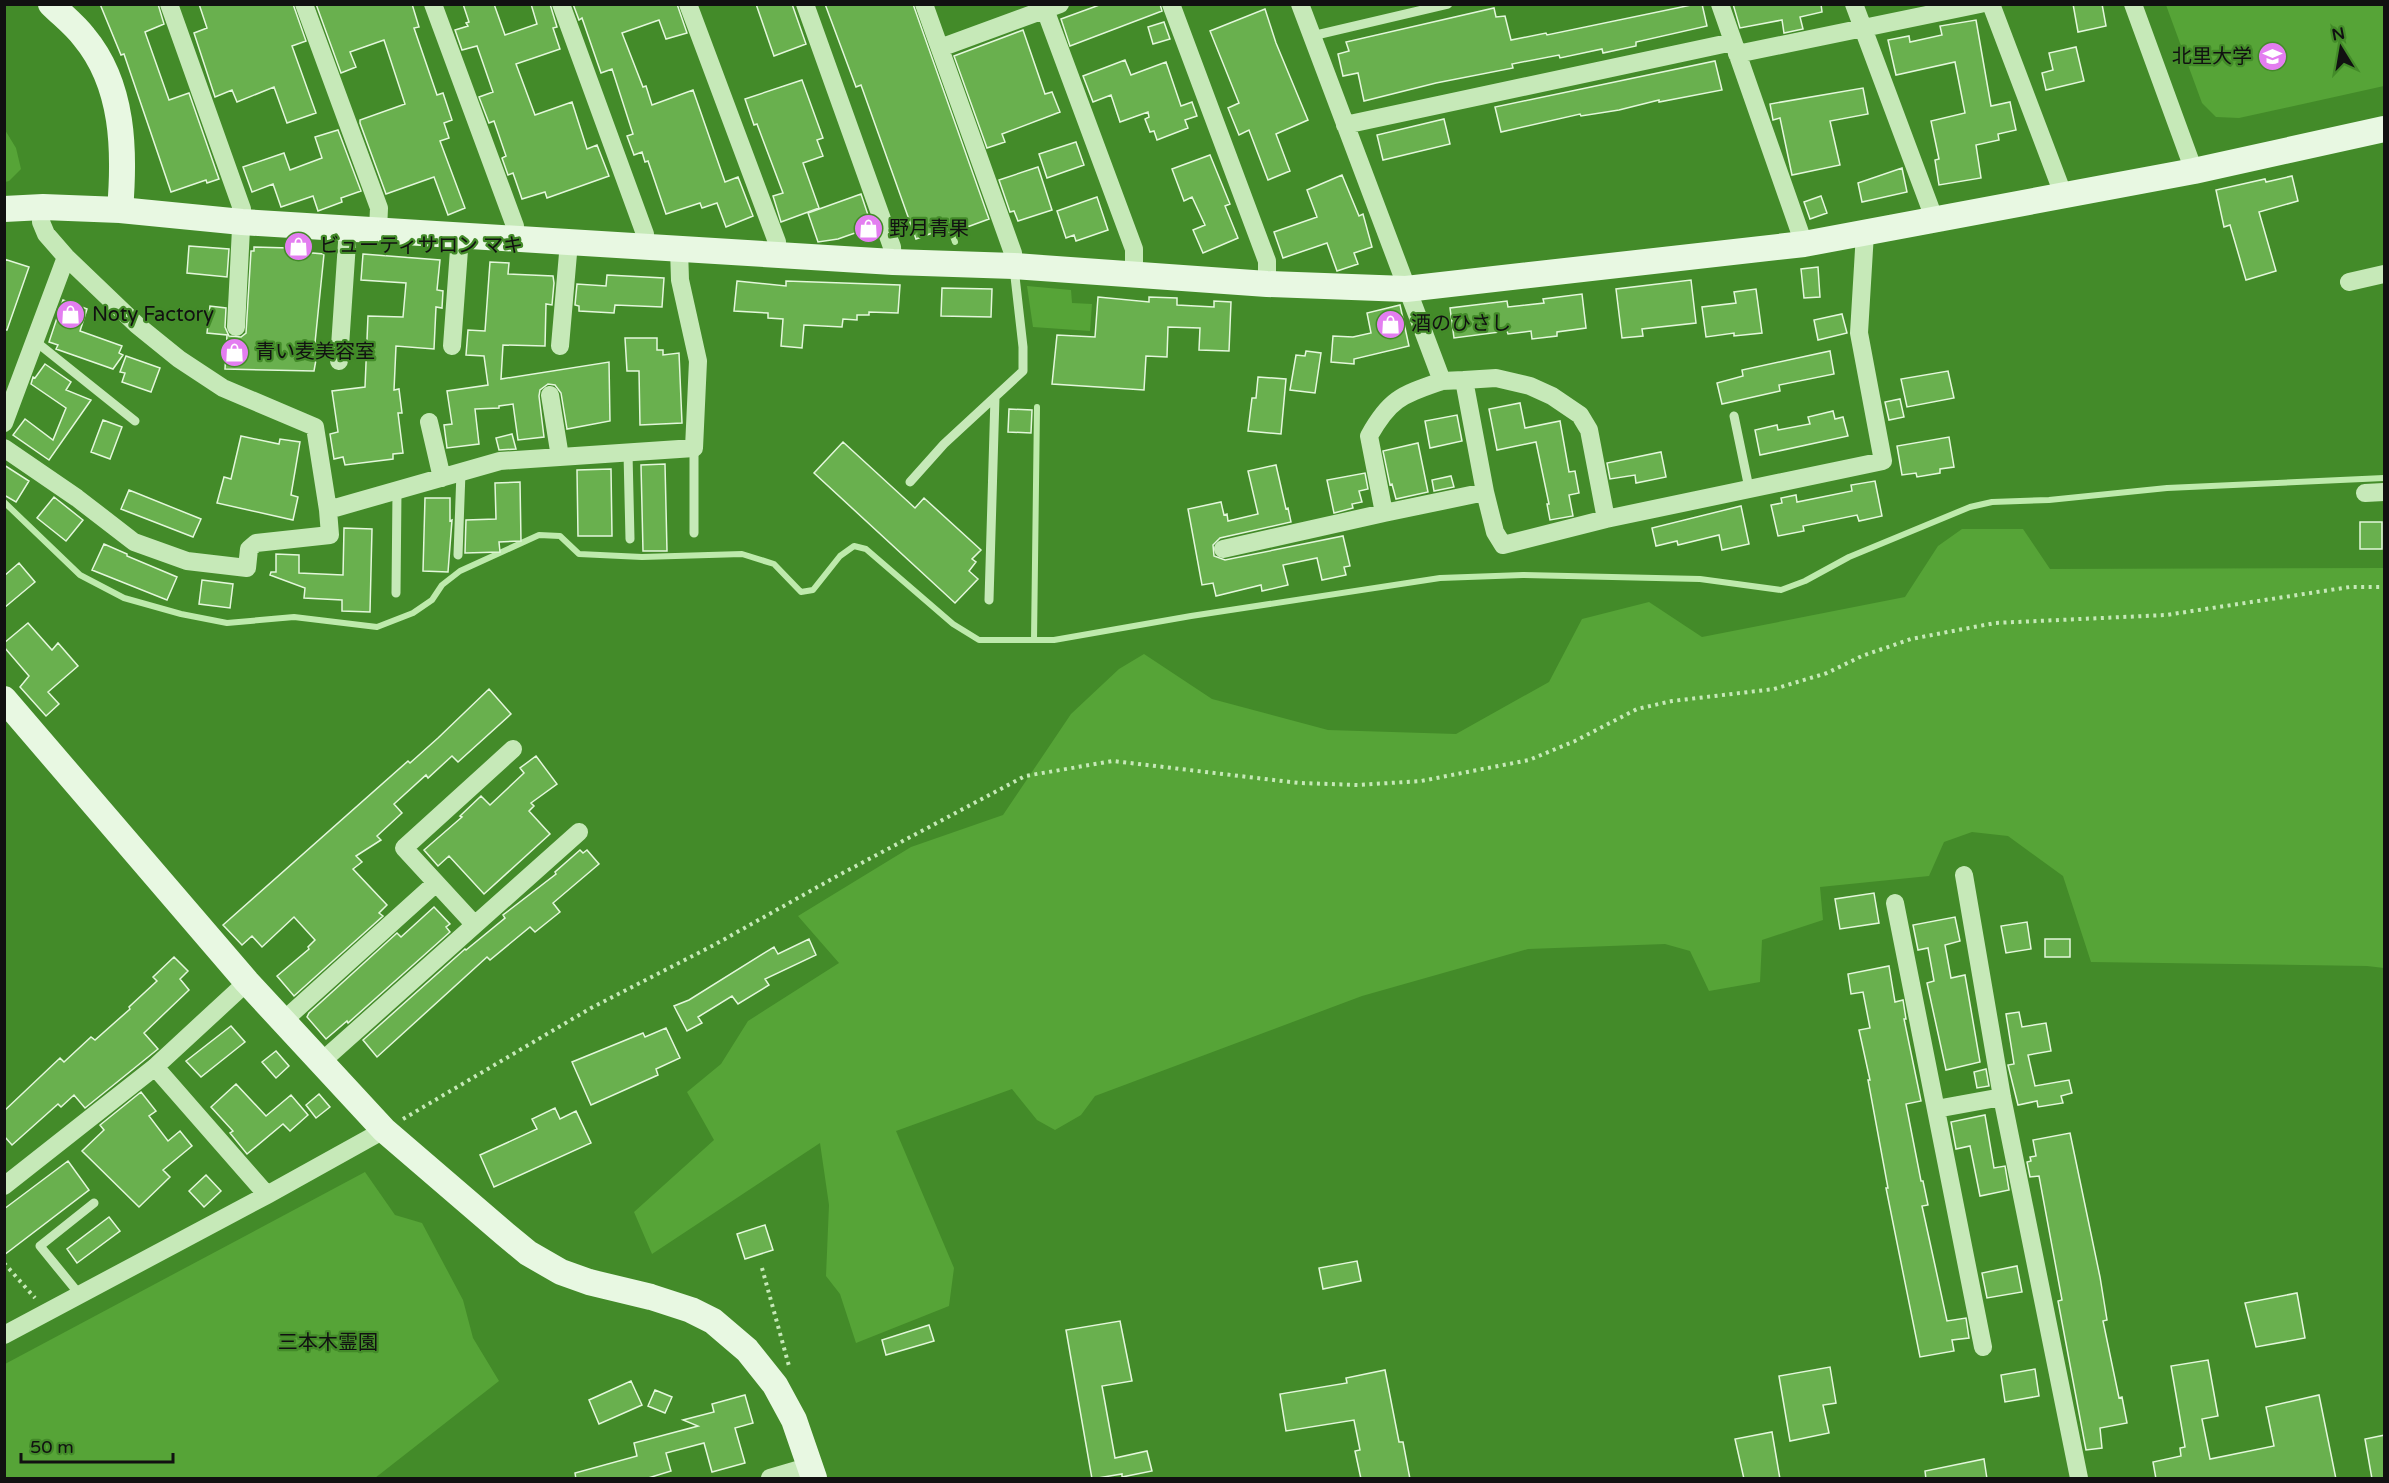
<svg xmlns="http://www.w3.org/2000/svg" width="2389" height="1483" font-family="'Varela Round','Noto Sans JP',sans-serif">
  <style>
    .green { fill: #56a437 }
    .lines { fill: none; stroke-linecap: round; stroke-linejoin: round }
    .stream { stroke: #beeaac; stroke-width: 6 }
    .building { fill: #69b04e; stroke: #e3f7db; stroke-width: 1.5 }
    .path { stroke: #c6e9b8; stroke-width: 4; stroke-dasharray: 3 4.5; stroke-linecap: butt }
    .lane { stroke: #c6e9b8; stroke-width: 9 }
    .street { stroke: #c6e9b8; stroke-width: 18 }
    .secondary { stroke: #e8f8e2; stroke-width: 26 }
    .labels { text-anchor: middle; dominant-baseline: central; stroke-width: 4.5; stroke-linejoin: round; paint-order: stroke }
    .poi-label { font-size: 20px; fill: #111; stroke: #438b29; text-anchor: start }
    .park-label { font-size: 20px; fill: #111; stroke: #438b29 }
  </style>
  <rect width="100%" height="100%" fill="#438b29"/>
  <path class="green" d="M2166,5H2384V86L2239,118L2216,117L2202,103Z
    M5,130L16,148L21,169L9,181L5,182Z
    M1027,286L1071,290L1072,303L1092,304L1090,331L1033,327Z
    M1962,529H2023L2050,569L2384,568V968L2367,966L2091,962L2063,876L2008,836L1972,832L1944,842L1929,876L1820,887L1823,920L1762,940L1760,982L1709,991L1690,951L1665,944L1528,949L1362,996L1095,1096L1081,1115L1055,1130L1037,1120L1012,1089L896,1131L954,1268L949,1306L856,1343L840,1294L826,1276L829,1205L820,1143L652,1254L634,1212L714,1140L687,1092L721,1064L748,1021L839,963L798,916L911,847L1003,815L1071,714L1119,669L1144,654L1212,699L1328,730L1456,734L1549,682L1582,619L1649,602L1702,637L1905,597L1938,546Z
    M365,1172L395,1215L422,1223L463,1300L473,1338L499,1381L375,1478H5V1364Z"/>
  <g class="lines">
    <path class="stream" d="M947,219L955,242
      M4,502L80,575L124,598L181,614L227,623L294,617L377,627L413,613L432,600L442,585L460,571L539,535L560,536L579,554L642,557L742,554L774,564L801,592L813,590L840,556L854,546L866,549L953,624L979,640H1054L1191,616L1440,578L1523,575L1700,579L1781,590L1805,581L1849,557L1970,507L1992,502L2049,500L2167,488L2384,478
      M1034,640L1037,407"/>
  </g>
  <path class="building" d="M100,4H158L164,24L145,32L169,100L189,93L219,179L207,183L206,180L171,192L124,54L121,55Z
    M199,4H293L306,41L292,46L316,113L287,123L274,87L237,102L232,90L215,97L194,33L207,28Z
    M316,4H412L419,27L414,28L437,95L443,93L452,120L444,123L449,138L440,141L465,208L448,215L434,177L386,194L360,123V120L405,104L384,40L350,52L356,67L341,73Z
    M463,4H494L505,35L537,24L531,4H550L557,27L553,28L560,49L516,64L535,115L572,102L587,149L597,145L609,176L547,198L545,192L522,199L513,173L508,175L502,158L506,156L494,121L489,123L479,97L493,92L477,46L462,50L455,30L468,26L466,23L469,22Z
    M573,4H677L687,33L666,39L659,20L622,33L643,87L646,86L652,105L693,90L725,182L738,177L753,216L726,227L717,203L702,208L700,203L666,214L648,161L645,162L642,152L634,155L627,136L633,134L612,69L601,73L582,18L579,20Z
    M756,4H792L806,44L774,56Z
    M825,4H913L989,219L959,230L957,224L916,239L861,85L856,87Z
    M1102,4H1160L1162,11L1070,46L1061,19Z
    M1696,4H1702L1707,26L1636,42V46L1603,53L1602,49L1560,58L1559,55L1512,64L1513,68L1436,83L1364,101L1358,73L1343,76L1338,54L1349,51L1346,42L1494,8L1496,17L1505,16L1511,40L1546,33L1547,35Z
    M1733,4H1821L1822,12L1800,17L1803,29L1784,33L1782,20L1740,28Z
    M2073,4H2102L2106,26L2078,32Z
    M1265,9L1276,43L1308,120L1276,134L1290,171L1268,180L1249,130L1239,135L1228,108L1239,103L1210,31Z
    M1976,20L1991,106L2010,102L2016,130L1998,134L1999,140L1976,145L1981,178L1939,185L1935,160L1939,159L1931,121L1965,113L1955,62L1896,75L1888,40L1909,36L1910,42L1942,35L1940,26Z
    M1164,22L1170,39L1153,44L1148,27Z
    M1023,30L1045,94L1052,92L1060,112L1002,134L1005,142L987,148L954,56Z
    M2076,47L2084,81L2046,90L2042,73L2053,70L2049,53Z
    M1125,60L1131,75L1166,62L1181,106L1192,102L1197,116L1185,120L1188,128L1157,140L1154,131L1150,132L1145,119L1149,117L1148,112L1120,122L1111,95L1093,102L1083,76Z
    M1715,61L1722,90L1659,102V100L1619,110L1581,116L1580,114L1501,132L1495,107Z
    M802,80L823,138L817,140L823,156L803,163L819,208L781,222L773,196L783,193L757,124L754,125L745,99Z
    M1863,88L1868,114L1830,121L1840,165L1792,175L1780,118L1773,120L1770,104Z
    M1444,119L1450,144L1383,160L1377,135Z
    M338,130L361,191L341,198L342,202L318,211L313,196L281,207L273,184L252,192L243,167L284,153L290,170L322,158L315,137Z
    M1076,142L1084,165L1047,178L1039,154Z
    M1210,155L1230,204L1225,206L1238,238L1203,253L1193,230L1205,225L1192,197L1184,201L1172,169Z
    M1038,167L1052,210L1018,221L1014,211L1010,212L999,180Z
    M1902,168L1907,192L1862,202L1858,183Z
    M1342,175L1359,216L1363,214L1372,247L1354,253L1358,264L1337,271L1327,243L1283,258L1274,232L1317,217L1307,190Z
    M2292,176L2298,201L2259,212L2276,271L2246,280L2230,225L2224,227L2216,190L2265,179L2266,182Z
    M861,194L872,227L838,239L818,242L808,213Z
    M1821,196L1827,213L1810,219L1804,202Z
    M1097,197L1108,230L1076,241L1074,235L1066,238L1057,211Z
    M189,246L229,249L227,277L187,273Z
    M254,247L289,248V251L324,254L315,343H319L314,371L225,369L227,335L207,333L210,306L226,308L225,327L229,336L241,337L246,333L251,251H254Z
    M363,254L440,260L437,290L443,291L442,308L436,307L434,349L396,346L394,390L399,389L402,413H398L403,453L393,454V459L345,465L343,457L334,459L330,434L338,432L332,391L365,387L368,316L403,317L406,283L361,280Z
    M4,259L29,267L7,330H4Z
    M490,262L509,263L508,274L553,276L554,283L552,305L546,304L545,346L503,345L501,379L609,362L610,421L567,429L561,393L555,385L548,384L540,390L539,396L544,437L518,440L513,404L499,406V408L475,409L479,444L447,448L444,425L452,424L447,391L488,385L484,356L466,355L468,330L485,331Z
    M1818,267L1820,297L1804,298L1801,269Z
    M607,275L664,278L662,307L615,305L614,313L579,311V306L575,305L577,284L606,286Z
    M1691,280L1696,323L1642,329L1643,336L1622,338L1616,289Z
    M737,281L786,286V281L900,285L898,313L869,312V315H857V320L843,319L842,327L804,325L802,348L781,346L783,319L768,318V313L734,311Z
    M942,288L992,289L991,317L941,316Z
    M1756,289L1762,333L1734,336V333L1706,337L1702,307L1736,303L1734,292Z
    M1582,294L1586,328L1557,332V336L1532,339L1531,331L1508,334L1507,331L1454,338L1450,308L1507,301L1508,307L1544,303L1543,299Z
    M1098,297L1149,302V297L1177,298V305L1214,307V301L1231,302L1229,351L1199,350L1200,328L1168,327L1167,357L1146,356L1144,390L1052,384L1057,335L1095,337Z
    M63,300L87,309L80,331L122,346L119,353L123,355L113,369L56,349L58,345L49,342Z
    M1400,305L1409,346L1354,359V364L1331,362L1333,336L1353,337L1371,333L1367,313Z
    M1842,314L1847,333L1818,340L1814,320Z
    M625,338H657V350H663V355L679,353L682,423L640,425L639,371H627Z
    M1306,351L1321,353L1315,393L1290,390L1296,355L1305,356Z
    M1830,351L1834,374L1779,385L1780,391L1722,404L1717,383L1743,376L1742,370Z
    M126,356L160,368L151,392L122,382L125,373L120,372Z
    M45,364L71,382L66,390L91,400L49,460L13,435L25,419L53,440L66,408L31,384L33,377L35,378Z
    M1948,371L1954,398L1907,407L1901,379Z
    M1258,377L1286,379L1281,434L1248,431L1252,398H1256Z
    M1900,399L1904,417L1889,420L1885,402Z
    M1520,403L1525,428L1560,421L1569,472L1575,471L1579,493L1569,495L1573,516L1550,520L1547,504H1549L1536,442L1497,450L1489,409Z
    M1009,409L1032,410L1031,433L1008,432Z
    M1833,411L1835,419L1843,417L1848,436L1760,455L1755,430L1777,425L1778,430L1810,424L1808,417Z
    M1457,415L1462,441L1430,448L1425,421Z
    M103,420L122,427L110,459L91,452Z
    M512,434L516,449L499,450L496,438Z
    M241,436L279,444L280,439L300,442L291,495L298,497L293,520L217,503L224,477L231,479Z
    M1949,437L1954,467L1940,469V473L1917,477L1916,473L1902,475L1897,446Z
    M843,442L915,508L924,498L981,550L972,559L976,562L969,571L978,579L955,603L814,473Z
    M1418,443L1428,492L1396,499L1392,484L1390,485L1383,451Z
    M1661,452L1666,477L1636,483L1635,475L1610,479L1607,463Z
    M665,464L667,551H643L641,465Z
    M4,465L29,481L16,502L4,495Z
    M1276,465L1286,509L1288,508L1291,522L1220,538L1213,545L1214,556L1225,560L1343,536L1350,566L1344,567L1346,575L1322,580L1317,558L1283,565L1288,585L1262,591L1261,585L1216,596L1213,583L1202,585L1188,509L1221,502L1224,515L1227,514L1228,521L1258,514L1248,471Z
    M611,469L612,536H578L577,470Z
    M1365,473L1368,489L1359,491L1362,502L1352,504L1353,508L1334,513L1327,480Z
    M1451,476L1454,487L1434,491L1432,480Z
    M1875,481L1882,516L1859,521L1857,515L1803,526L1804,531L1778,536L1771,505L1782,503L1781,498L1796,495L1797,502L1852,491L1851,485Z
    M520,482L521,541L499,542L500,552L465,553L466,520L496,519L495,483Z
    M129,490L201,519L193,537L121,509Z
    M54,497L83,520L66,541L37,518Z
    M425,498H450V521L452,520L448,572L423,571Z
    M1741,506L1749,544L1722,550L1719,535L1678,545L1677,541L1656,546L1652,528Z
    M2360,522H2382V549H2360Z
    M344,528L372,529L370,612L342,611V600L304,598L305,588L270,575L271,572H276V554L299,555V573L343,575Z
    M104,544L127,554V556L177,577L167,600L92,570Z
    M19,563L35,582L4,608V576Z
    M202,580L233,584L230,608L199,604Z
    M28,623L52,650L58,643L78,666L48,692L59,704L46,716L20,687L29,676L4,647V643Z
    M489,689L511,714L458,762L452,756L428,778L426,775L394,804L402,813L377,836L381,840L356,856L362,862L353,869L387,905L379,913L383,916L294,996L277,976L309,949L308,947L315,940L294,917L262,947L252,936L242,945L223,925L408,761L410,763L438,738Z
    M536,756L557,784L531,803L534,806L529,811L550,834L484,894L449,856L438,866L424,850L462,817L460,816L481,796L490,805L524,773L520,768Z
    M580,850L583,853L587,850L599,864L553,903L560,912L535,932L530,927L490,960L487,957L377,1057L363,1040L465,949L466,950L505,918L503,915L556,874L555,872Z
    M1874,893L1879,923L1840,929L1835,899Z
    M434,907L450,924L446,927L450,932L348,1023L347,1021L326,1039L307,1017L309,1013L397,933L401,937Z
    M1955,917L1960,941L1945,945L1951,978L1965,975L1980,1062L1946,1070L1927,983L1934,981L1928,948L1918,950L1913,925Z
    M2027,922L2031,949L2006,953L2001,926Z
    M809,939L816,955L765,979L769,985L738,1004L732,996L698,1017L702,1023L687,1031L674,1006L689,1000L774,947L778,954Z
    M2045,939H2070V957H2045Z
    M174,957L188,971L180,979L189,990L144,1033L158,1049L85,1108L74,1095L61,1107L58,1104L12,1145L4,1136V1111L60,1058L64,1062L91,1037L95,1040L130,1009L129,1007L157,981L153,977Z
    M1889,966L1895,1002L1903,1000L1906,1019H1904L1921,1101L1906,1104L1921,1181H1923L1928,1205L1922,1206L1936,1270L1947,1321L1966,1318L1969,1338L1952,1340L1954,1351L1920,1357L1886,1188H1888L1868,1080H1870L1859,1030L1870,1028L1863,992L1851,994L1848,974Z
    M2019,1012L2022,1027L2046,1023L2051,1051L2028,1055L2035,1086L2069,1080L2072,1093L2061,1096L2063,1103L2038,1107L2037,1101L2018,1105L2008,1065L2014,1064L2006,1014Z
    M231,1026L245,1042L201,1077L186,1061Z
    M666,1028L680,1058L656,1069L658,1075L591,1105L572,1062L643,1033L645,1037Z
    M276,1051L289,1066L276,1078L262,1062Z
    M1986,1069L1989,1086L1977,1088L1974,1072Z
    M236,1084L266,1116L291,1095L308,1115L290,1131L283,1124L247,1154L230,1133L233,1131L211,1107Z
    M141,1092L156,1111L149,1116L168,1141L180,1131L192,1146L163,1170L170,1177L139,1207L82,1151L104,1130L100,1125Z
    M319,1094L330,1107L316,1118L306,1105Z
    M555,1108L560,1119L576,1111L591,1143L494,1187L480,1155L537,1129L532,1119Z
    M1985,1115L1994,1168L2005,1166L2009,1190L1980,1196L1970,1146L1956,1149L1951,1122Z
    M2070,1133L2100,1277L2107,1320L2103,1321L2119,1398L2122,1397L2127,1423L2100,1428L2102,1448L2086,1450L2058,1301L2062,1300L2039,1176L2030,1177L2027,1162L2031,1161L2030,1157L2036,1156L2033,1140Z
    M68,1161L89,1190L4,1255V1209Z
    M206,1175L221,1191L204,1207L189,1191Z
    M109,1217L120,1231L77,1263L67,1249Z
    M765,1225L773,1250L745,1259L737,1234Z
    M1357,1261L1361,1281L1323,1289L1319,1268Z
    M2017,1266L2022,1292L1987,1298L1982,1273Z
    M2297,1293L2305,1338L2256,1347L2245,1303Z
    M1120,1321L1132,1381L1102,1386L1115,1458L1147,1451L1152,1471L1122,1477V1474L1092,1479L1066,1330Z
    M929,1325L934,1341L886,1355L882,1340Z
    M2208,1360L2218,1416L2202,1419L2210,1459L2274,1446L2266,1407L2319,1395L2336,1479H2156L2153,1462L2181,1456L2180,1448L2185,1447L2171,1366Z
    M1830,1367L1836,1403L1823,1405L1829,1433L1790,1441L1779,1376Z
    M2035,1369L2039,1396L2005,1402L2001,1375Z
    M1385,1370L1399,1442H1403L1410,1479H1361L1355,1451L1360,1450L1354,1420L1286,1431L1280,1394L1347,1383L1346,1378Z
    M631,1381L642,1405L599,1424L589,1400Z
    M655,1390L672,1397L665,1413L648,1406Z
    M745,1395L753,1423L735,1428L745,1463L712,1472L704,1443L666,1453L671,1471L645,1479H576L575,1473L637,1456L634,1443L698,1426L683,1420L714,1412L712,1404Z
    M1772,1432L1780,1479H1744L1735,1439Z
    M2385,1435V1479H2372L2365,1439Z
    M1984,1459L1987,1479H1926L1925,1471Z"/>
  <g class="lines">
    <path class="path" d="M403,1119L591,1008L714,945L839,875L1025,776L1113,761L1299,783L1358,785L1421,781L1529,760L1575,741L1637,709L1672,701L1774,689L1827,673L1862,656L1911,639L1995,623L2166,615L2350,587H2384
      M4,1263L35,1298
      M762,1268L789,1366"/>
    <path class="lane" d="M1312,36L1448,4
      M35,341L135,421
      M1734,416L1749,488
      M694,448V533
      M628,453L630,539
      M910,482L944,444L1023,371V347L1014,268
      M458,555L461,472
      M396,593L397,491
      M989,600L995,397
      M80,1295L40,1246L94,1203"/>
    <path class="street" d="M169,4L242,209L236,327
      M304,4L379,208L378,230
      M433,4L515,226L514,238
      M561,4L645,234V247
      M688,4L777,242V255
      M805,4L892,247L893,262
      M924,4L1013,253L1014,266
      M1043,4L1134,249V273
      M1171,4L1267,261V284
      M1300,4L1442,381L1464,380L1485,492L1495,532L1503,545L1606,519L1883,461L1859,333L1865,233
      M1720,4L1804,244
      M1854,4L1934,218
      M1991,4L2063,194
      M2133,4L2194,171
      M940,48L1060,4
      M1737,54L1980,4
      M1345,125L1733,42
      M43,207L41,222L46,234L66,257L137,325L179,359L223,388L315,427L328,510L500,461L694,448L698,361L680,280L679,249
      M2349,282L2384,274
      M452,346L460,236
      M560,346L569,242
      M339,361L348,228
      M1464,380L1496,378L1530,386L1552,396L1580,415L1589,430L1606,519
      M1442,381C1402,395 1390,398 1369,436L1384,513L1485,492
      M550,395L560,457
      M429,422L442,478
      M4,423L66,257
      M4,448L77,498L134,542L187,561L247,568L249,549L256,543L330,535L328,510
      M2365,493L2384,492
      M1223,549L1384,513
      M1964,875L2002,1097L2079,1478
      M1895,903L1983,1347
      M474,924L404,848L513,749
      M282,1022L436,883
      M320,1063L579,832
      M155,1067L267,1195
      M1936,1109L2002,1097
      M4,1186L155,1067L247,982
      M4,1335L267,1195L384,1130
      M770,1478L811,1466"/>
    <path class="secondary" d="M51,4C62,15 75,25 84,37C124,85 125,151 120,210
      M4,209L43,207L120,210L242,222L893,262L1014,266L1267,284L1406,289L1804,244L2194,171L2384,129
      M4,699L247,982L384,1130L505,1234L528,1253L561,1272L589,1282L651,1297L691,1310L713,1321L747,1350L775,1385L794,1420L814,1478"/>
  </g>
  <defs>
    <symbol id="university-disc" viewBox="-11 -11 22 22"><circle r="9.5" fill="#e37ef0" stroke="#438b29"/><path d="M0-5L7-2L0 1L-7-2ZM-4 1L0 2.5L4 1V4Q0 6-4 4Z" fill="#fff"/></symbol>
    <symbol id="shop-disc" viewBox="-11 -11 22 22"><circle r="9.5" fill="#e37ef0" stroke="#438b29"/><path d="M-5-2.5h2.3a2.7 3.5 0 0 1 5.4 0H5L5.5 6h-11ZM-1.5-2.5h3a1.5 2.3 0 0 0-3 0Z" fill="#fff"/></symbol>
  </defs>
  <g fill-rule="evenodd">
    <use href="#university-disc" x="2256" y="40" width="33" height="33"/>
    <use href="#shop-disc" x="852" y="212" width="33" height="33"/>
    <use href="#shop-disc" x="282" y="230" width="33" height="33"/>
    <use href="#shop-disc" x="54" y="298" width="33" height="33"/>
    <use href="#shop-disc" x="1374" y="308" width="33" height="33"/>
    <use href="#shop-disc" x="218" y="336" width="33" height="33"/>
  </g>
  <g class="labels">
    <g class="poi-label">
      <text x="2252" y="57" text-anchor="end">北里大学</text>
      <text x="889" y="229">野月青果</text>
      <text x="319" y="246">ビューティサロン マキ</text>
      <text x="92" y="315">Noty Factory</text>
      <text x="1411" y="324">酒のひさし</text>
      <text x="255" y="352">青い麦美容室</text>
    </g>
    <g class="park-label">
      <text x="328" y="1343">三本木霊園</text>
    </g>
  </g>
  <rect width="2389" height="1483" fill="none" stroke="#111111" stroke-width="12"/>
  <g transform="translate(2341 48) rotate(349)" stroke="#438b29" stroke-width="4.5" paint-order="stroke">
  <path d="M0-4.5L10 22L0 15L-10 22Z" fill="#111111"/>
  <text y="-9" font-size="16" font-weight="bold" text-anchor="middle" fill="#111111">N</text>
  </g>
  <path d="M21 1453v9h152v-9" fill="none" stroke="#111111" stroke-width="3"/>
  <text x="30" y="1453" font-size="18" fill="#111111" stroke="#438b29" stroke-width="4.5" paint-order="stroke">50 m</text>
</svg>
